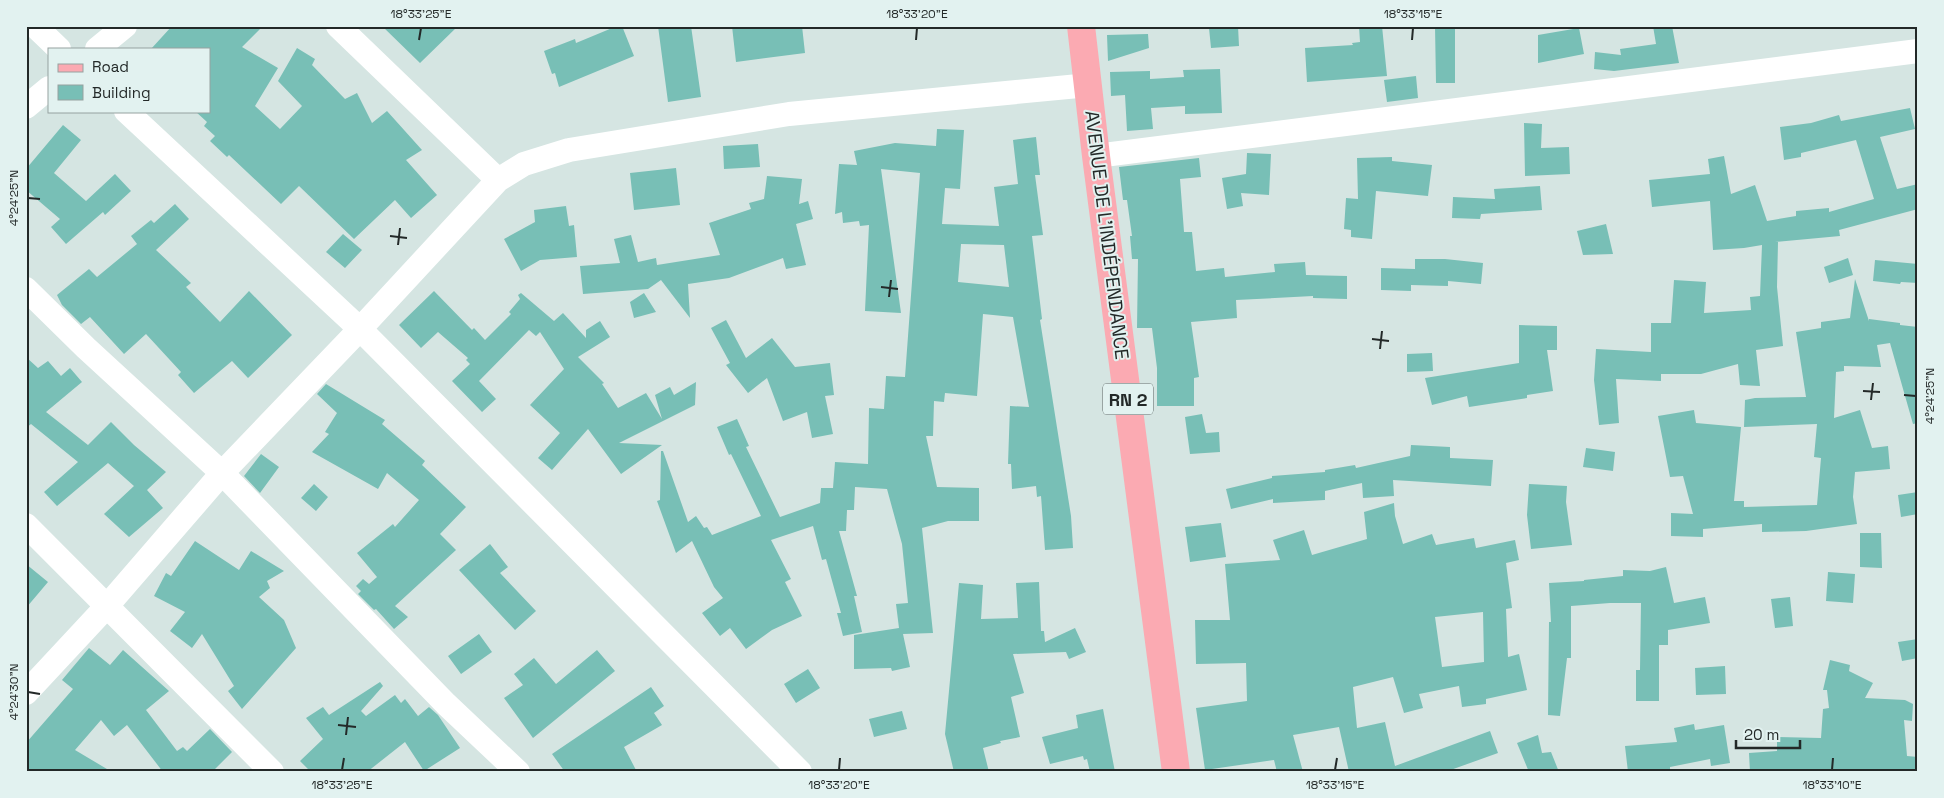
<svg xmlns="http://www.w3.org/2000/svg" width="1944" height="798" font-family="'Space Grotesk',sans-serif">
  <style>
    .building { fill: #78bfb6; fill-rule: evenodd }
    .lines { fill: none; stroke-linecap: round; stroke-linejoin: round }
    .minor { stroke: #fff; stroke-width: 24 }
    .major { stroke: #fbaab2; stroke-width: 28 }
    .ticks { fill: none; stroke: #232928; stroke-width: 2 }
    .labels { text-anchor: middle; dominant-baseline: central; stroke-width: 4; stroke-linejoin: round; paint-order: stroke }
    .shield { fill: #e2f2f0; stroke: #5c6564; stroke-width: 1 }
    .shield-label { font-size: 18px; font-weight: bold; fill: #232928 }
    .street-label { font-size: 19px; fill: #232928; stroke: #e2f2f0 }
    .neatline { fill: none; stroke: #232928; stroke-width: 2 }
    .ticks-label { font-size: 12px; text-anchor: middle; fill: #232928 }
  </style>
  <rect width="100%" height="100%" fill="#d5e5e2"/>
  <path class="building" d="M172,26H263L242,47L278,68L255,106L280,129L302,106L278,81L297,48L315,59L312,65L345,99L357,93L372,123L387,111L422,150L406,160L437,195L411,218L395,200L354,239L299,186L281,204L229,155L227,157L210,141L215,136L204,126L207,122L195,111H209V49H151Z
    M382,26H458L420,63Z
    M617,26H622L634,56L559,87L555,73L552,74L544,51L575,39L576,43Z
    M658,26H691L701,97L668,102Z
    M732,26H802L805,53L736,62Z
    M1238,26L1239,46L1211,48L1209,28Z
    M1359,26H1382L1387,76L1307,82L1305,48L1353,45L1352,43L1360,42Z
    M1435,26H1455V83H1436Z
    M1653,26H1672L1679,63L1614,71L1594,69L1595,52L1621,55L1620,49L1656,44Z
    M1579,28L1584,54L1538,63V35Z
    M1148,34L1149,48L1108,61L1107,35Z
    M1220,69L1222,113L1185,114V106L1151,108L1153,129L1127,131L1125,95L1111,96L1110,72L1150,71V79L1184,77L1183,70Z
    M1416,76L1418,98L1387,102L1384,80Z
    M1910,108L1915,129L1880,137L1897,189L1918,184V209L1839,230L1840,236L1775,242H1778L1777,287L1783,346L1756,350L1760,386L1740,385L1738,364L1701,374H1661V381L1616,379L1619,423L1599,425L1594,380L1596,349L1651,352V323H1671L1674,280L1706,282L1704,313L1751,310L1750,297L1760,296L1762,245L1744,248L1713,250L1710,201L1652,207L1649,180L1710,174L1708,159L1724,156L1731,194L1755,185L1767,221L1796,216V211L1829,208V212L1874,199L1856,140L1801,153V157L1784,160L1780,127L1811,123L1839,115L1841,121Z
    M1524,123L1542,124L1541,148L1569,147L1570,174L1525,176Z
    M63,125L81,140L54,173L86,201L115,174L131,191L105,215L103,212L66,244L51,227L60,219L26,190V169Z
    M937,129L964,130L960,189L945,188L942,224L999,226L994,187L1018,184L1013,140L1036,137L1040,175H1035L1043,235L1032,236L1042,319L1040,320L1071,516L1073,548L1045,550L1041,496L1037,497L1036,486L1012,489L1011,464H1008L1010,406L1029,407L1013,317L983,314L977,396L945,393L944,402L934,401L933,436H926L937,487L979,488V521H948L922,528L933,633L903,634L910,667L892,671L891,668L854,669V635L899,628L896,604L908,603L902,544L887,489L855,487L854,510H847L846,531H839L857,596H854L862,632L843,636L837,613H841L826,559L822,560L813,526L771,540L791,579L785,582L802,616L772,630L746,649L730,628L720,636L702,613L723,598L714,587L692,541L676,553L657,501L660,500L661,451H663L688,522L696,516L704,528L707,527L712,535L761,516L731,454L729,455L717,427L737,419L749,446L746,447L780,517L820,503L821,488H833L835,462L868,464L869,408L884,409L886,376L905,377L920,173L881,169L901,313L865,311L869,225L860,226L859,221L843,223L842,212L835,214L839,164L857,165L854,151L895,143L936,146ZM961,244L1004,245L1009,287L958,282Z
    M758,144L760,167L724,169L723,146Z
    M1247,153L1271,154L1269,195L1241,193L1243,206L1227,209L1222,178L1246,174Z
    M1392,157V161L1432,165L1428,196L1376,191L1372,239L1351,237V230L1344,229L1346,198L1358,199L1357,158Z
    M1199,158L1201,177L1180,179L1184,232H1192L1196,271L1224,268L1225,277L1275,272L1274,264L1305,262L1306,275L1347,276V299L1313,298V296L1236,300L1237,318L1191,322L1199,377L1194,378V406H1157V368L1152,328H1137L1138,259H1132L1130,236H1132L1127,200H1123L1119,167Z
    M676,168L680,205L634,210L630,173Z
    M767,176L802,179L799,204L808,201L813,219L796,224L806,265L786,269L783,258L729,278L688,284L690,318L661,280L648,289L583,294L580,266L620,263L614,239L631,235L638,262L656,258L657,265L720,255L709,223L751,209L749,203L764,199Z
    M1540,186L1542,210L1481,214L1480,219L1452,218L1453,197L1495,199L1494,189Z
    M175,204L189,219L156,250L191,283L186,287L220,322L249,291L292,335L248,378L232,361L194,393L178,375L181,372L146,334L124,354L90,317L81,324L62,305L57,295L89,269L97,277L137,244L131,236L151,220L154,223Z
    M566,206L569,226L574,225L577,257L540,260L521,271L504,239L535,222L534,210Z
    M1606,224L1613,254L1583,255L1577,231Z
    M343,234L362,250L345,268L326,252Z
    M1848,258L1853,275L1829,283L1824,267Z
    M1415,259H1445L1483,263L1481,284L1448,281V286L1411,285V291L1381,290V268L1415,269Z
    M1875,260L1918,264V283L1901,282L1900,284L1873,281Z
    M1855,279L1869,321V319L1900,323V325L1918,327V423L1913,424L1890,343L1877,345L1881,367L1844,366V371L1836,372L1834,418L1860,410L1872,448L1888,446L1890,469L1855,472L1853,497L1857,524L1806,531L1762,532V524L1703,529V537L1671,536V513L1693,514L1683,476L1670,477L1658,416L1694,410L1696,423L1741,427L1734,501H1744V507L1817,505L1821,458L1814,457L1817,424L1744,427L1745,400L1755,398L1806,397L1796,332L1821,328V322L1850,318Z
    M434,291L472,330L474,328L485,340L511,314L509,312L520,299L518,295L521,293L554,321L563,313L586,338V330L600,321L610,337L578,357L604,383L602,384L618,408L646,393L662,419L655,395L670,387L674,395L696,382L695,405L619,443L662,445L621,474L588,429L552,470L538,458L560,433L530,405L564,369L540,332L536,336L529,330L479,381L496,399L482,412L452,381L470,364L466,360L468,358L438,332L421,348L399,325Z
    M644,293L656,312L634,318L630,302Z
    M726,320L746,358L772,338L795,367L830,363L834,395L825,396L833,434L812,438L807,412L783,421L767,378L748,393L726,365L730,363L711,328Z
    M1519,325L1557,326V350H1547L1553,391L1527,395V398L1469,407L1467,396L1432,405L1425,378L1519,363Z
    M1432,353L1433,371L1407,372V354Z
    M26,357L38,368L48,361L61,376L70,368L82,382L46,412L88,445L111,422L134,445L166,472L147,490L163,508L129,537L104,514L134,486L108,463L57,506L44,492L78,462L31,424L26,428Z
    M326,384L385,420L382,424L425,461L422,465L466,507L440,534L456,550L395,606L408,617L394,629L376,609L374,610L358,594L361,591L356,586L363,579L369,584L377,577L357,553L393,524L395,527L419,500L387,473L378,489L312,452L329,434L325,432L337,413L317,394Z
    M1202,414L1206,433L1219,432L1220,452L1190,454L1185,417Z
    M1411,445L1450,447V458L1493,460L1491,486L1393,480L1394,496L1363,498L1362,483L1325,491V500L1273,503V499L1231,509L1226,489L1272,478V476L1325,472V470L1355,465L1356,468L1410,456Z
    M1586,448L1615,452L1613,471L1583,467Z
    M261,454L279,467L260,493L244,476Z
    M314,484L328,497L316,511L301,498Z
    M1529,484L1567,486L1566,502L1572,545L1531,549L1527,515Z
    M1918,492V514L1901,517L1898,495Z
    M1394,503L1395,516L1403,544L1432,534L1436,545L1474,538L1476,548L1515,540L1519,560L1506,563L1512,608L1506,609L1508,657L1519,654L1527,690L1486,699V704L1462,707L1459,686L1419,694L1423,708L1404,713L1393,677L1353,687L1357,728L1385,722L1395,766L1490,731L1498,753L1445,772H1349L1339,727L1293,735L1303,772H1277L1274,760L1205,770L1196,708L1247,701L1246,663L1196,664L1195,620H1230L1225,564L1280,560L1273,540L1304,530L1312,555L1367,539L1364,512ZM1483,612L1484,662L1442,667L1435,617Z
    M1221,523L1226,557L1190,562L1185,527Z
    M1860,533H1881L1882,568L1860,567Z
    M195,541L239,570L251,551L284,571L267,581L270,588L259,597L284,620L296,648L242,709L228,691L234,686L202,634L192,648L170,631L185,612L154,596L166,573L171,576Z
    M490,544L508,567L500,573L536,611L515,630L459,570Z
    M26,564L48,582L26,608Z
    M1666,567L1674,603L1705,597L1710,623L1668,630V645H1659V701H1636V670H1640L1641,603H1610L1571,606V658H1567L1560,716L1548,715L1549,622H1551L1549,583L1584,581V580L1623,576V570L1650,571Z
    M1828,572L1855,574L1853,603L1826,601Z
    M1039,582L1041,631H1044L1045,642L1075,628L1086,652L1069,659L1066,652L1013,654L1024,693L1011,697L1020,737L1000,741L1001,743L983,748L989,772H954L945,734L959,583L983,585L981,619L1018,618L1016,583Z
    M1790,597L1793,626L1775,628L1771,599Z
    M479,634L492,652L461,674L448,656Z
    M1918,639V658L1902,661L1898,642Z
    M89,648L110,665L123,650L169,691L146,710L177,751L183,747L187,751L210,729L232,752L212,772H163L127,725L114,736L101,720L75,750L112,772H26V743L73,689L62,680Z
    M597,650L615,671L533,738L504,698L523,685L514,674L534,658L556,684Z
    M1830,660L1850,665L1849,671L1873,683L1865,698L1905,700L1913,704L1912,721L1904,720L1907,756L1918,757V772H1750L1749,753L1777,751V737L1821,738L1823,709L1829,708L1827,690H1823Z
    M1725,666L1726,694L1696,695L1695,668Z
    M808,669L820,688L796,703L784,684Z
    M380,682L383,686L361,711L366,716L395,695L401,703L405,699L418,716L429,707L438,715L460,748L424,771L405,742L367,772H311L300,761L323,739L306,718L323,707L329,715Z
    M651,687L664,706L654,713L662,725L624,747L637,772H565L552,754Z
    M1103,709L1115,772H1090L1087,759L1084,760L1083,756L1050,764L1042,737L1078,728L1076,715Z
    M902,711L907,729L874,737L869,719Z
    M1694,724L1695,730L1724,725L1730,763L1711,766L1710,759L1670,767V772H1628L1625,746L1677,742L1674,728Z
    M1538,735L1542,753L1551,752L1559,772H1529L1517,743Z"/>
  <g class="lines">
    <path class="minor" d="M35,26L59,49
      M338,26L498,180
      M97,49L125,26
      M26,107L49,88
      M126,111L360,329L800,772
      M1096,156L1918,51
      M26,289L86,348L222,473L446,704L518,772
      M26,525L272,772
      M26,693L107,606L222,473L360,329L498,180L524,164L569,150L789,114L1089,85"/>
    <path class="major" d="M1081,26L1096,156L1176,772"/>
  </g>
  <path class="ticks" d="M419,40L421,28M916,40L917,28M1412,40L1413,28M28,198L40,199M390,236L407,238M398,245L400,228M881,287L898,289M889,297L891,280M1372,339L1389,341M1380,349L1382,331M1863,391L1880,392M1904,395L1916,396M1871,400L1873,383M28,692L40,694M338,725L356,727M346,735L348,717M342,770L344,758M839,770L840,758M1335,770L1337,758M1832,770L1833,758"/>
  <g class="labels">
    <rect class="shield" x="1103" y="383.5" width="50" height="31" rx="4"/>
    <g class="shield-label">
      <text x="1128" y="399">RN 2</text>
    </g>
    <g class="street-label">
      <text transform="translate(1107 235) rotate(83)">AVENUE DE L'INDÉPENDANCE</text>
    </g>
  </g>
  <rect width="1944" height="798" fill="none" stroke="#e2f2f0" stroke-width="55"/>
  <rect x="48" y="48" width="162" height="65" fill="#e2f2f0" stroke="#96a2a0"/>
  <rect x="58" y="64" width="25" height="8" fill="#fbaab2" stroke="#96a2a0"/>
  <text x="92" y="72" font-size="15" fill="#232928">Road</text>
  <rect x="58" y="85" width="25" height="15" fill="#78bfb6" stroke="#96a2a0"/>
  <text x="92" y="98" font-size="15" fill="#232928">Building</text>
  <path d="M1736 740v8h64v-8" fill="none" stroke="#232928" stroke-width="2.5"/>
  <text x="1744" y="740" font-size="15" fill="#232928" stroke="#e2f2f0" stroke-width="4" paint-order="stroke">20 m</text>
  <rect x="28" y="28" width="1888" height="742" class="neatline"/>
  <g class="ticks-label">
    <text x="421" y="18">18°33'25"E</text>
    <text x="917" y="18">18°33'20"E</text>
    <text x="1413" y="18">18°33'15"E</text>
    <text transform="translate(14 198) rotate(-90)" y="4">4°24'25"N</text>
    <text transform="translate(1930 396) rotate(-90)" y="4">4°24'25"N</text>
    <text transform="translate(14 692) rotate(-90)" y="4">4°24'30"N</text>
    <text x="342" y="789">18°33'25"E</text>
    <text x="839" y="789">18°33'20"E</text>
    <text x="1335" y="789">18°33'15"E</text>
    <text x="1832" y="789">18°33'10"E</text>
  </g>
</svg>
